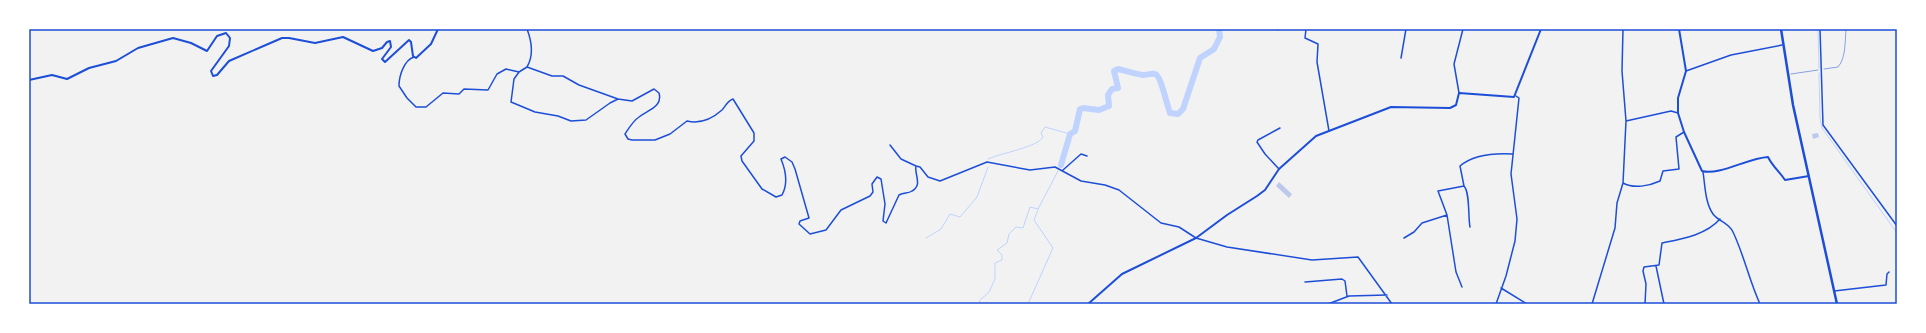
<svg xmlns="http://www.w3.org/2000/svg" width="1926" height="333" font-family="Lato,sans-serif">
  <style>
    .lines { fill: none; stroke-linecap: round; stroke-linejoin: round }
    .stream { stroke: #bfd3fe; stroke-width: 1 }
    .river { stroke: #bfd3fe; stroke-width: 6 }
    .building { fill: #bdc9ec }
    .path { stroke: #1d4ed8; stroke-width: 0.5 }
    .minor { stroke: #1d4ed8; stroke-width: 1.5 }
    .tertiary { stroke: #1d4ed8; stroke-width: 2 }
    .secondary { stroke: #1d4ed8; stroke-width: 2 }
    .trunk { stroke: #1d4ed8; stroke-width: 2.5 }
    .neatline { fill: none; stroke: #1d4ed8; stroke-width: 1.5 }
  </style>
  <rect width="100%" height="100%" fill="#f2f2f2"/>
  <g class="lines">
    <path class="stream" d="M1818,29L1819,68
      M1819,73L1820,118L1822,128L1897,233
      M988,159C1001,153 1038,147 1043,137L1041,133L1045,127L1070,134
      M926,238L941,229L950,214L960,217L977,197L988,167
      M982,304L979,301L989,292L995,279V263L1002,260V255L997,250L1007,243L1009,234L1016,227L1023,228L1030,207L1038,209L1058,171
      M1028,304L1053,248L1034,220L1038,210"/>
    <path class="river" d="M1061,165L1070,134L1075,131L1080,109L1083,108L1099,110L1109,106L1108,95L1112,89L1118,88L1114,71L1118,69C1126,71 1135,74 1143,75C1147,75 1151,73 1155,74C1161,75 1167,106 1170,113L1178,114L1183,109L1200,58L1214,49L1220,37L1219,29"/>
  </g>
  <path class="building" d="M1818,133L1819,137L1813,139L1812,134Z
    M1279,182L1292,194L1289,198L1276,186Z"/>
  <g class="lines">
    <path class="path" d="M1824,69L1838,67C1846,58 1845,41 1846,29
      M1791,74L1818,70"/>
    <path class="minor" d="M1306,29L1305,38L1318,44L1317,62L1329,131
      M1820,29L1823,125L1897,226
      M1278,30V29
      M414,57C404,60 399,76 399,86L407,98L416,107H426L443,93L459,94L464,89L488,90L497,74L506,69L519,72L527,67C534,55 532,42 527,29
      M1401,58L1406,29
      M1686,71L1731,55L1782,45
      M519,72L514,79L511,102L535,112L558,116L571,121L586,120L610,103L618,99L579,85L563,76H552L527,67
      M1459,93L1454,64L1463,29
      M618,99L632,101L654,89L659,93C663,107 648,110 639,117C633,121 629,128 625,134L628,139L632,140H655L670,134L687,121C700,124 712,119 722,110C726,106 727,101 733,99L754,133V141L741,156L742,161L762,189L776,197L782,195C788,184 786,171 781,159L785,157L792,162L795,169L809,218L800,221L799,224L810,234L826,230L841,210L870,196L873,192L872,184L877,177L881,179L885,204L883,221L886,223L899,195C904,192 908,194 912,191C923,185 914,174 916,166L920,167L928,177L940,181L987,162L1030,170L1055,167L1081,181L1105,185L1119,190L1161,223L1179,227L1196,238L1227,247L1312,260L1358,257L1392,304
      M1626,121L1671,111L1678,113
      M890,145L901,159L916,166
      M1279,169L1265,154L1257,142L1258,140L1280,128
      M1063,170L1081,154L1087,156
      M1703,172C1705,184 1705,203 1713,214C1719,222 1728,222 1733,232C1744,255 1749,280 1760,304
      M1623,183C1634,189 1649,186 1660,181L1663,171L1679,169L1676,137L1684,132
      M1464,186C1470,192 1468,217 1470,227
      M1447,215L1456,272L1462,287
      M1404,238L1414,232L1422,223L1447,215L1438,191L1464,186L1460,166C1474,154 1495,153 1513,154
      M1656,266L1664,304
      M1305,282L1342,279L1345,281L1347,296
      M1501,288L1527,304
      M1834,291L1886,285L1887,274L1889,272
      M1328,304L1349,296L1387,295
      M1496,304L1506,276L1515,241L1517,219L1511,174L1519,98L1516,96
      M1592,304L1615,228L1617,203L1623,183L1626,121L1622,71L1623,29
      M1645,304L1646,284L1643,271L1644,267L1659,265L1662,243C1682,239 1706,235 1720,219"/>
    <path class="tertiary" d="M1088,304L1122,274L1196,238L1227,215L1257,196L1265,190L1279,169L1316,136L1391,107L1450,108L1456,105L1459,93L1514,97L1541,29"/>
    <path class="secondary" d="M1679,29L1686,71L1678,98V113L1684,132L1702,171C1719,176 1748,158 1768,157C1773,167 1779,171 1785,180L1809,176
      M29,80L52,75L67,79L89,68L116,61L138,48L173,38L191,43L207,51L217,36L226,33L230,38L229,46L211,71L213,76L217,75L229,61L282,38H289L315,43L343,37L373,51L382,48L387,42L390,41L391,47L382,59L385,62L409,40L411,42L413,56L416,58L431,44L438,29"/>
    <path class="trunk" d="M1781,29L1793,105L1837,304"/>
  </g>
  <rect width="1926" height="333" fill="none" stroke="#ffffff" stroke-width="60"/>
  <rect x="30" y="30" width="1866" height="273" class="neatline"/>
</svg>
